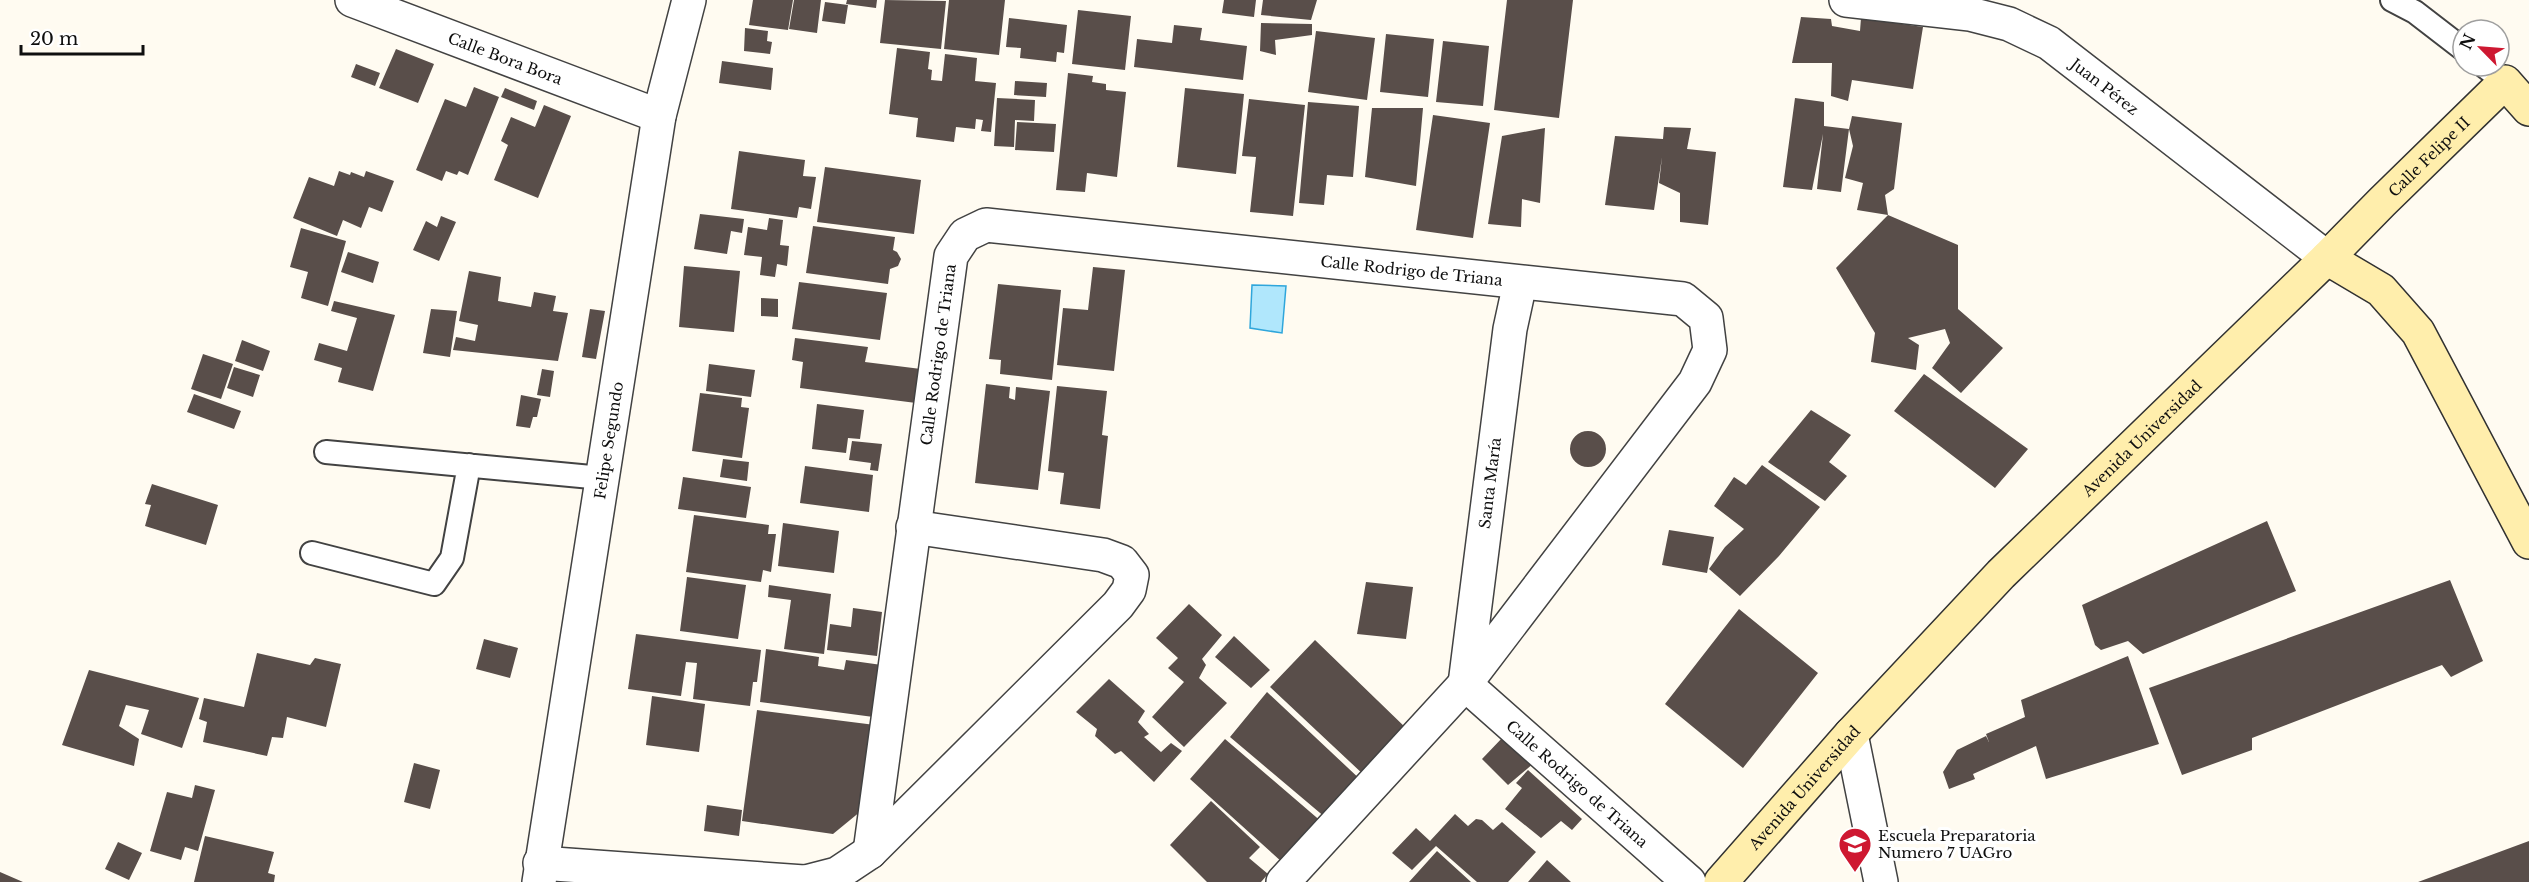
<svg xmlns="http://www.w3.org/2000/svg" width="2529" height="882" font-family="'Libre Baskerville',serif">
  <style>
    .water { fill: #b0e7fc; stroke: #2fa6db; stroke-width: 1.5 }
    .building { fill: #594e4a }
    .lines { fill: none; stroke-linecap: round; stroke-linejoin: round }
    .lane-casing { stroke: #424242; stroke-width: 26 }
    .street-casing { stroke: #424242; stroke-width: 36 }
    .secondary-casing { stroke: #313131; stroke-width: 36 }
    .lane { stroke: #fff; stroke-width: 22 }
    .street { stroke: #fff; stroke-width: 33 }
    .secondary { stroke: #ffeeac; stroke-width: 33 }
    .labels { text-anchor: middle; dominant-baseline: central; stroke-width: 6; stroke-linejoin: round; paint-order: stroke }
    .street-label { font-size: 15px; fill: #0f0f0f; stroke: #fff }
    .poi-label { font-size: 15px; fill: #0f0f0f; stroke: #fff; text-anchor: start }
  </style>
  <rect width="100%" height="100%" fill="#fffbf1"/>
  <path class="water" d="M1252,285L1286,286L1282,333L1250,328Z"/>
  <path class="building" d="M753,0H793L788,30L749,25Z
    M794,0H821L817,33L789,29Z
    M847,0H877L876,8L846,4Z
    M885,0L946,1L941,49L880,43Z
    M949,0H1005L999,55L944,49Z
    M1224,0H1256L1254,17L1222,13Z
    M1263,0H1317L1311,20L1261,15Z
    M1507,0H1573L1559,118L1494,110Z
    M825,2L848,5L845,24L822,21Z
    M1078,10L1131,16L1125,70L1072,64Z
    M1801,17L1831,19L1832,26L1860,31L1861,18L1923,27L1913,89L1852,80L1848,101L1831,96L1832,63H1792Z
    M1009,18L1067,25L1064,53L1057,52L1056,62L1020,58L1021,48L1006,47Z
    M1261,23L1312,24V35L1275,40L1276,55L1260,51Z
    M1174,25L1202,28L1200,40L1247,46L1243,80L1134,67L1137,39L1172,43Z
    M745,28L768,31L767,41L772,42L770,54L744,51Z
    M1316,31L1375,38L1367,100L1308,92Z
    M1386,34L1434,39L1428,97L1380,92Z
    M1443,41L1489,46L1483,106L1436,102Z
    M897,48L930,52L928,69L932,70L931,80L942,81L945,54L977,58L975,81L996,83L991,132L981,131L983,120L976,119L975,129L956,127L954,142L916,137L918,118L889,114Z
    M396,49L434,64L418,103L379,88Z
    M722,61L773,68L771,90L719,83Z
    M356,64L380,73L375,86L351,77Z
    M1068,73L1093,76L1092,82L1106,84V90L1126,92L1117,177L1087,173L1085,192L1056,190Z
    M1015,81L1047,83L1046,97L1014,95Z
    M474,87L499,97L468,175L459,171L457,175L446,171L442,181L416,170L445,99L466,107Z
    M505,88L537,101L534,110L501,97Z
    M1185,88L1244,94L1236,174L1177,167Z
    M997,98L1035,100L1034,121L1015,120L1014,147L994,146Z
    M1795,98L1824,102V126L1849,129L1852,116L1902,123L1894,189L1885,195L1888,215L1857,210L1863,183L1845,178L1853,146L1849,129L1841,192L1817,189L1823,134L1812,190L1783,187Z
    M1249,99L1305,105L1293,216L1250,212L1256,157L1242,156Z
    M1308,102L1359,106L1353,177L1327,175L1324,205L1299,203Z
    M544,105L571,116L538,198L494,180L508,145L501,141L511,117L535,127Z
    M1372,108H1423L1416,186L1365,177Z
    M1433,115L1490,123L1473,238L1416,230Z
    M1017,122L1056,124L1054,152L1015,150Z
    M1664,127L1691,128L1687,149L1716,152L1708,225L1680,222V193L1659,183L1662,157L1654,210L1605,205L1615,136L1663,139Z
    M1545,128L1540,203L1522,199L1521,227L1488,224L1502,136Z
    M739,151L805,160L803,176L816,177L811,209L799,207L797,218L731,209Z
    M825,167L921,180L914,234L817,222Z
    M339,171L350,175L351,172L364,177L366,171L394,181L382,212L369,207L361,228L343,220L337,236L293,218L309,177L334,186Z
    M700,214L744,219L742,233L731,231L727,254L694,249Z
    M1888,215L1958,245V309L2003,348L1961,393L1932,368L1950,343L1945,329L1908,338L1919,345L1916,370L1871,362L1875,333L1836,268Z
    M441,216L456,222L439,261L413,250L426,221L437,227Z
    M769,218L783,220L780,245L789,246L787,266L777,264L775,277L760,275L762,257L744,255L748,227L767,230Z
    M813,226L895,237L893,250L897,252L901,259L898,266L890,269L888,284L806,273Z
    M301,228L346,241L328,306L301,298L308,272L290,267Z
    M348,252L379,262L373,283L341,272Z
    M684,266L740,271L734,332L679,327Z
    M1093,267L1125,270L1114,371L1057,365L1063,308L1088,310Z
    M469,271L501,277L498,301L531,307L534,292L556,296L553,311L568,313L558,361L453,350L456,337L475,341L478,325L459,321Z
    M799,282L887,293L880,340L792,329Z
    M998,284L1061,290L1052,380L1000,374L1001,360L989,359Z
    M761,298L778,299V317L761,316Z
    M334,301L395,315L373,391L338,382L342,368L314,360L319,343L347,351L357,318L331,311Z
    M431,309L457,311L450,357L423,353Z
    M590,309L605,311L596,359L582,357Z
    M795,338L868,347L865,362L921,369L916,403L800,388L803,362L792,360Z
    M242,340L270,351L263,371L235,361Z
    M203,354L233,364L221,399L191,389Z
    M709,364L755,370L751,397L706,391Z
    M234,367L260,375L253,397L227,388Z
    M542,369L554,371L550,397L537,395Z
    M1924,374L2028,449L1995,488L1894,411Z
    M986,384L1010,387L1009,398L1015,400L1016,387L1050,391L1038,490L975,483Z
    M1057,386L1107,391L1102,435L1108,436L1100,509L1060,504L1064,473L1048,471Z
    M700,393L742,398L741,407L749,408L742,458L692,451Z
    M194,394L241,411L234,429L187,412Z
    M521,395L541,399L537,417H533L530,428L516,426Z
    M817,404L864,410L860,439L848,438L846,453L812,449Z
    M1811,410L1851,435L1829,462L1847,476L1825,501L1768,462Z
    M1570 449a18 18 0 1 1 36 0a18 18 0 1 1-36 0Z
    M852,441L882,444L878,471L870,470L871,463L849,460Z
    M723,459L749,462L747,481L720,477Z
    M1762,465L1820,507L1779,556L1740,596L1709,569L1725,547L1744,529L1714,506L1734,477L1746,485Z
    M805,466L873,475L869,512L800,503Z
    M683,477L751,487L746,518L678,509Z
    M152,484L218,505L206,545L145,526L151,505L145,504Z
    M694,515L769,525L768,534H776L771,572L763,570L761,582L686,572Z
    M2267,521L2296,591L2143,654L2128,641L2101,650L2095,645L2082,605Z
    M783,523L839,531L834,573L778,566Z
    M1669,530L1714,537L1707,573L1662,565Z
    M687,577L746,585L738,639L680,631Z
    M2450,580L2483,661L2451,677L2442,665L2252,738V750L2182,775L2149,688Z
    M1366,582L1413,587L1406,639L1357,634Z
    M769,585L831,594L824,654L784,649L791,600L768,597Z
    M1189,604L1222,635L1202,659L1206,665L1199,678L1227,703L1184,747L1152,717L1184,682L1168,668L1178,658L1156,638Z
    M853,608L882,612L877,656L827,650L830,624L851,627Z
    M1739,609L1818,673L1743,768L1665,704Z
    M636,634L761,650L757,682H753L750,706L693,699L697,663L686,662L681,696L628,689Z
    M1234,636L1270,670L1251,688L1215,657Z
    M484,639L518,648L510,678L476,669Z
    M1315,640L1408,730L1365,776L1270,687Z
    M766,649L819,657L818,666L844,670L846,660L889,666L881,718L760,702Z
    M257,653L310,665L315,658L341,664L326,727L287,717L283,738L272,737L267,756L203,742L207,722L199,719L204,698L244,707Z
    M2128,656L2159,744L2046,779L2036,746L1973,774L1975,779L1949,789L1943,772L1957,750L1986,736L1989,742L1986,734L2025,717L2021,700Z
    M89,670L199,698L182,748L141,734L149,710L126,705L119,726L139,739L134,766L62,745Z
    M1109,679L1145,711L1138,722L1149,734L1144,737L1161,752L1171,743L1182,751L1154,782L1121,751L1115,754L1095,736L1097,729L1076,712Z
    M1267,692L1363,782L1326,818L1230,737Z
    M652,696L705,704L699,752L646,745Z
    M757,710L883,726L872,802L833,834L742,821Z
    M1504,736L1534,763L1508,785L1482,759Z
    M1225,739L1323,823L1283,863L1190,779Z
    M414,763L440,770L430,809L404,802Z
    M1528,770L1582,819L1572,830L1561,821L1541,838L1505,809L1522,788L1516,783Z
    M195,785L215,790L198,851L185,847L181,860L150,851L167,792L192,798Z
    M1211,801L1260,847L1249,858L1268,874L1261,882H1207L1170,845Z
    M707,805L742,810L739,836L704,831Z
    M1455,814L1468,826L1476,819L1482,820L1493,830L1502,822L1536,852L1508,882H1477L1436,846L1412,870L1392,853L1416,828L1430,841Z
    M205,836L274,852L268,873L275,875L274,882H194Z
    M2529,841V882H2418Z
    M118,842L142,853L129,880L105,869Z
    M1437,851L1471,882H1409Z
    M1547,860L1571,882H1528Z
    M0,872L23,882H0Z"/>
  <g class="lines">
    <defs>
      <path id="lane" d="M2392,0L2415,12L2463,49
        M2484,66L2505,82
        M326,452L602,478
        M312,553L434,584L452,558L469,465"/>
      <g id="street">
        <path id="s1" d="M352,0L659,116"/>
        <path id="s2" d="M1846,0L1970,14L2009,24L2049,43L2327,258"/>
        <path id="s3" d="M1520,283L1510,329L1465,684L1689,882"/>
        <path d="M1851,734L1881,882"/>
        <path id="s4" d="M870,852L951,256L965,235L986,225L1683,299L1706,318L1710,350L1695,382L1465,684L1283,882"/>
        <path d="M540,863L804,882"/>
        <path id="s5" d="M539,882L659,116L689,0"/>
        <path d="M806,882L837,874L870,852L1118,605L1129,590L1132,575L1122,562L1103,555L913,527"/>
      </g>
      <g id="secondary">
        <path d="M2327,258L2381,290L2418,332L2529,542"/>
        <path id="s6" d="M1721,882L1851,734L2001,574L2327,258L2382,202L2505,82L2529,109"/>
      </g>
    </defs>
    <use href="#lane" class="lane-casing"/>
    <use href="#street" class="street-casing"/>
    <use href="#secondary" class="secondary-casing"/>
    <use href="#lane" class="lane"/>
    <use href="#street" class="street"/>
    <use href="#secondary" class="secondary"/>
  </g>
  <defs>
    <symbol id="school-pin" viewBox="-11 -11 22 30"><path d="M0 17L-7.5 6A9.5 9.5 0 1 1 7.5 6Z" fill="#ce1831" stroke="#fff"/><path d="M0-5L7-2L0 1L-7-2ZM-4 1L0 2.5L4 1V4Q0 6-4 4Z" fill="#fff"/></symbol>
  </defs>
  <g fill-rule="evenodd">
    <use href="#school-pin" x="1836" y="825" width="38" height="52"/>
  </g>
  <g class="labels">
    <g class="street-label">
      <text stroke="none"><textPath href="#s1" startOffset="164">Calle Bora Bora</textPath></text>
      <text stroke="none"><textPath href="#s2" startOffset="280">Juan Pérez</textPath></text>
      <text stroke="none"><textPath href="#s6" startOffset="1014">Calle Felipe II</textPath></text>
      <text stroke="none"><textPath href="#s4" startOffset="1078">Calle Rodrigo de Triana</textPath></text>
      <text stroke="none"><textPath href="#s4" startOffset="502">Calle Rodrigo de Triana</textPath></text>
      <text stroke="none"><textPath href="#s6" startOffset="612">Avenida Universidad</textPath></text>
      <text stroke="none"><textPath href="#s5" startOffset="447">Felipe Segundo</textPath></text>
      <text transform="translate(1490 483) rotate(-83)">Santa María</text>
      <text stroke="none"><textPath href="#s3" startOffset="555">Calle Rodrigo de Triana</textPath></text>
      <text stroke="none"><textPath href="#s6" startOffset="126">Avenida Universidad</textPath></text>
    </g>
    <g class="poi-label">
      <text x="1878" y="835">Escuela Preparatoria<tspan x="1878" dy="17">Numero 7 UAGro</tspan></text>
    </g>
  </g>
  <g transform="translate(2481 48) rotate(295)"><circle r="28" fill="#ffffff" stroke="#9f9f9f" stroke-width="1.5"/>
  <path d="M0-4.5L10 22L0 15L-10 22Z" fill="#ce1831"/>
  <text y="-9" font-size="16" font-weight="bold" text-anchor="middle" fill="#0f0f0f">N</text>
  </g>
  <path d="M21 45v9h122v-9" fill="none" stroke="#0f0f0f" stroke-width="3"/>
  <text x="30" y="45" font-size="18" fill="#0f0f0f" stroke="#ffffff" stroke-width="4.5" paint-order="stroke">20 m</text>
</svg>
